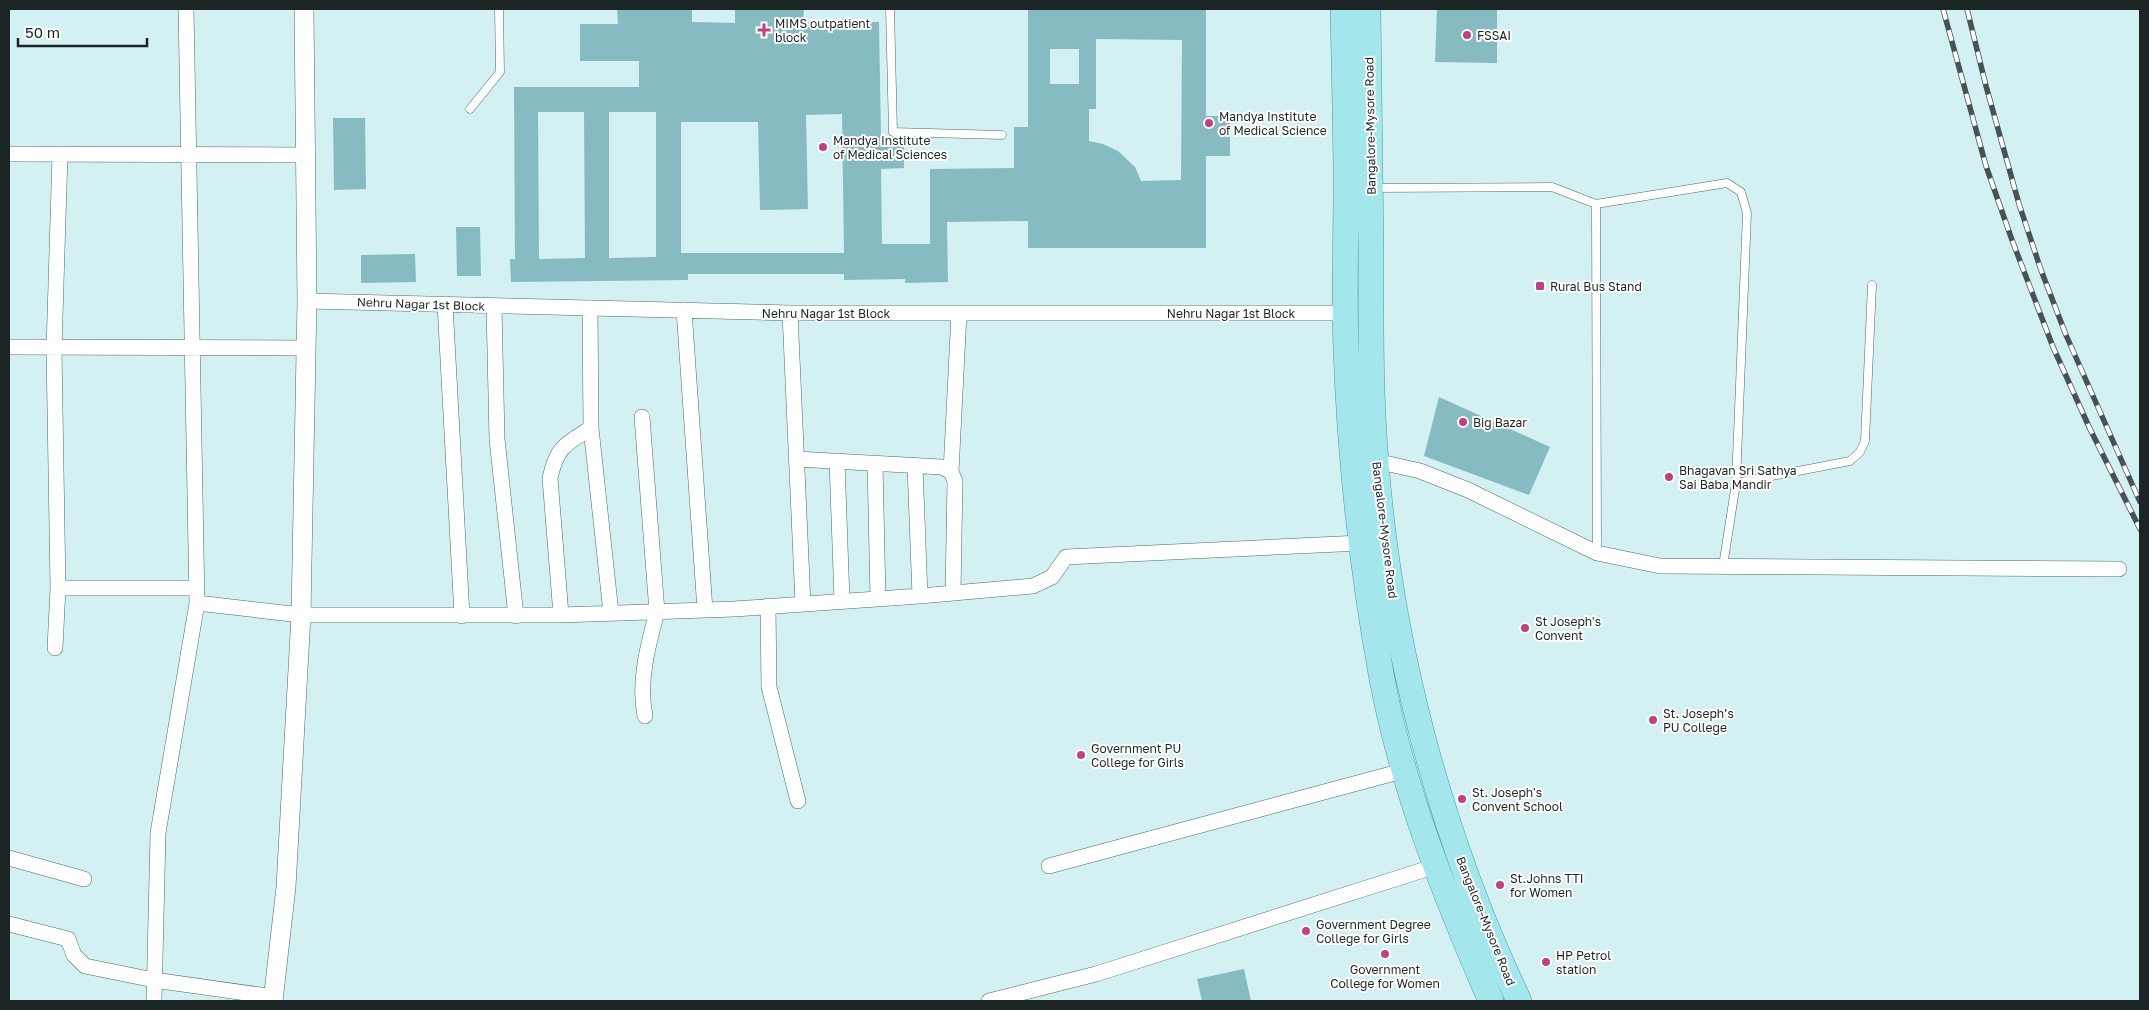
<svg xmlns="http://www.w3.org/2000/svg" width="2149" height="1010" font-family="'Golos Text',sans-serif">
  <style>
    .building { fill: #86bcc1; fill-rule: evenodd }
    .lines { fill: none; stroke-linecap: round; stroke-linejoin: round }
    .service-casing { stroke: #4f686a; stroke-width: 9 }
    .minor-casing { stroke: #4f686a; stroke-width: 16 }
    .tertiary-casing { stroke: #4f686a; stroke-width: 20 }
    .primary-casing { stroke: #4b999f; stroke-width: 26 }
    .service { stroke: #fff; stroke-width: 8 }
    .minor { stroke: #fff; stroke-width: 15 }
    .tertiary { stroke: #fff; stroke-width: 19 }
    .primary { stroke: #a3e7ec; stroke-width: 25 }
    .rail-casing { stroke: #455354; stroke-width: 5.5 }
    .rail { stroke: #fff; stroke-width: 4; stroke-dasharray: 11; stroke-linecap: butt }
    .poi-dot { fill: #c33f84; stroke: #fff; stroke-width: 2 }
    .labels { text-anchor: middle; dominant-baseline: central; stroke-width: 4; stroke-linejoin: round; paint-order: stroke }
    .poi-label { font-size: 12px; fill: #1b2526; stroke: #fff; text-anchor: start }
    .street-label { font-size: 12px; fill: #1b2526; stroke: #fff }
  </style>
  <rect width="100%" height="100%" fill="#d3f0f2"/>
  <path class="building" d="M617,9H692V22L735,23V9H804L803,22H879L881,138H904V168L881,169L882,244H930V169L1014,168V127H1028V10H1206V116H1230V156H1206V248H1028V221L947,222L948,282L905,283V279L844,280V274H688V280L511,282L510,259H515L514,87H639V61H580V24H618ZM1096,39L1182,40L1181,180L1141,181L1135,167L1118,151L1103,144L1089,141V109H1096ZM1050,49H1079V84H1050ZM538,112H584L585,258L539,259ZM609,112H656V257L609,258ZM842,114L844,253H681V122H758L760,210L808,209L806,115Z
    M1437,9H1497V63L1435,62Z
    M333,118H365L366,189L334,190Z
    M456,227H480L481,276H457Z
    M415,254L416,282L361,283V255Z
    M1439,397L1550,447L1529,495L1424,456Z
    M1244,969L1251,1001H1202L1197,979Z"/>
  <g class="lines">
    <defs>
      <path id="service" d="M890,9L893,132L1002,135
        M470,109L500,72L499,9
        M1373,188L1552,187L1596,204L1597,553
        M1596,204L1727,183L1741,192L1747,213L1736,483L1723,566
        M1736,483L1850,461L1860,452L1865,441L1872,285"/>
      <path id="minor" d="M9,154L307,155
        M307,301L790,313H1344
        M445,304L462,616
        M494,306L497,439L516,616
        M590,308L591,428L611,613
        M684,310L705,610
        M790,313L803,604
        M9,347L306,348
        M642,417L657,612C648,645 638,682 645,716
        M796,459L942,467L951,472L955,481L953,593
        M837,461L842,601
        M1376,461L1420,471L1468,490L1597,553L1660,566L2119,569
        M875,463L878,599
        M915,466L920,596
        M951,472L959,313
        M58,588H196
        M197,603L301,615H561L734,609L920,596L1033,586L1052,577L1066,557L1361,543
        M768,606L769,687L798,801
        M561,615L550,478C557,446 566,444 591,428
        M55,648L58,588L54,349L60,154
        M9,858L84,879
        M1049,866L1406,770
        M9,924L68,939L74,955L85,966L154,980L274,997
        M154,1001L158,833L197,603L186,9
        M989,1001L1096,974L1436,866"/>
      <path id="tertiary" d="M273,1001L286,887L301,615L307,301L304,9"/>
      <path id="primary" d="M1343,9C1344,68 1346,128 1346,187C1346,241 1344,296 1346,350C1350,460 1362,570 1382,679C1403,790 1446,898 1491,1001
        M1368,9C1369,89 1370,168 1371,248C1371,320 1370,391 1376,462C1390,646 1440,835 1519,1001"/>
    </defs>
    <use href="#service" class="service-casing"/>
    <use href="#minor" class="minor-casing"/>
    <use href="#tertiary" class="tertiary-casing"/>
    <use href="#primary" class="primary-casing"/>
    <use href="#service" class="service"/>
    <use href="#minor" class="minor"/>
    <use href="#tertiary" class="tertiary"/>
    <use href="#primary" class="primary"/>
    <defs>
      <path id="rail" d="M1943,9L1986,166L2012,240L2053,347L2090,429L2140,529
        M1967,9L1986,86L2019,204L2041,270L2066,335L2140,502"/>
    </defs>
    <use href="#rail" class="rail-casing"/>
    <use href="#rail" class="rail"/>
  </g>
  <g class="poi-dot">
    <path d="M761.5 22.5h5v5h5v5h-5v5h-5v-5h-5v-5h5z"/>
    <circle cx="1467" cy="35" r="5"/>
    <circle cx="1209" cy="123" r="5"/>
    <circle cx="823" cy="147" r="5"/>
    <rect x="1535" y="281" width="10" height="10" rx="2.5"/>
    <circle cx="1463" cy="422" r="5"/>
    <circle cx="1669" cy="477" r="5"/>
    <circle cx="1525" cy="628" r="5"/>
    <circle cx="1653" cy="720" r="5"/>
    <circle cx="1081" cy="755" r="5"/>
    <circle cx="1462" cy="799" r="5"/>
    <circle cx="1500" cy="885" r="5"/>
    <circle cx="1306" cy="931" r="5"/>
    <circle cx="1385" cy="954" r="5"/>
    <circle cx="1546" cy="962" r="5"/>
  </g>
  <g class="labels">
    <g class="poi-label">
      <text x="775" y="23">MIMS outpatient<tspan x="775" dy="14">block</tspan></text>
      <text x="1477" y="35">FSSAI</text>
      <text x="1219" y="116">Mandya Institute<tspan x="1219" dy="14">of Medical Science</tspan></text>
      <text x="833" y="140">Mandya Institute<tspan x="833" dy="14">of Medical Sciences</tspan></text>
      <text x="1550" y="286">Rural Bus Stand</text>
      <text x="1473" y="422">Big Bazar</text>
      <text x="1679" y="470">Bhagavan Sri Sathya<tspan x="1679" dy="14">Sai Baba Mandir</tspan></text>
      <text x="1535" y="621">St Joseph's<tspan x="1535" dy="14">Convent</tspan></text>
      <text x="1663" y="713">St. Joseph’s<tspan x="1663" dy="14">PU College</tspan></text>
      <text x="1091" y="748">Government PU<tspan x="1091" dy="14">College for Girls</tspan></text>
      <text x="1472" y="792">St. Joseph's<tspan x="1472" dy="14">Convent School</tspan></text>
      <text x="1510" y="878">St.Johns TTI<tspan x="1510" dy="14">for Women</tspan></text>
      <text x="1316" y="924">Government Degree<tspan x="1316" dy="14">College for Girls</tspan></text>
      <text x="1556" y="955">HP Petrol<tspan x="1556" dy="14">station</tspan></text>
      <text x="1385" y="969" text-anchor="middle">Government<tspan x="1385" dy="14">College for Women</tspan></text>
    </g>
    <g class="street-label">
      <text transform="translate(1370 126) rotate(-91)">Bangalore-Mysore Road</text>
      <text transform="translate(421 304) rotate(2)">Nehru Nagar 1st Block</text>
      <text x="826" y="313">Nehru Nagar 1st Block</text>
      <text x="1231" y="313">Nehru Nagar 1st Block</text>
      <text transform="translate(1385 530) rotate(83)">Bangalore-Mysore Road</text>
      <text transform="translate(1486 921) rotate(68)">Bangalore-Mysore Road</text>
    </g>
  </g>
  <rect width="2149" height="1010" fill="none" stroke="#1b2526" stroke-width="20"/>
  <path d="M18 38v8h129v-8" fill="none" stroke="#1b2526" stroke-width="2.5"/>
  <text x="25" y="38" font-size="15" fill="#1b2526" stroke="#ffffff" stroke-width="4" paint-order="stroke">50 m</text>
</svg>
